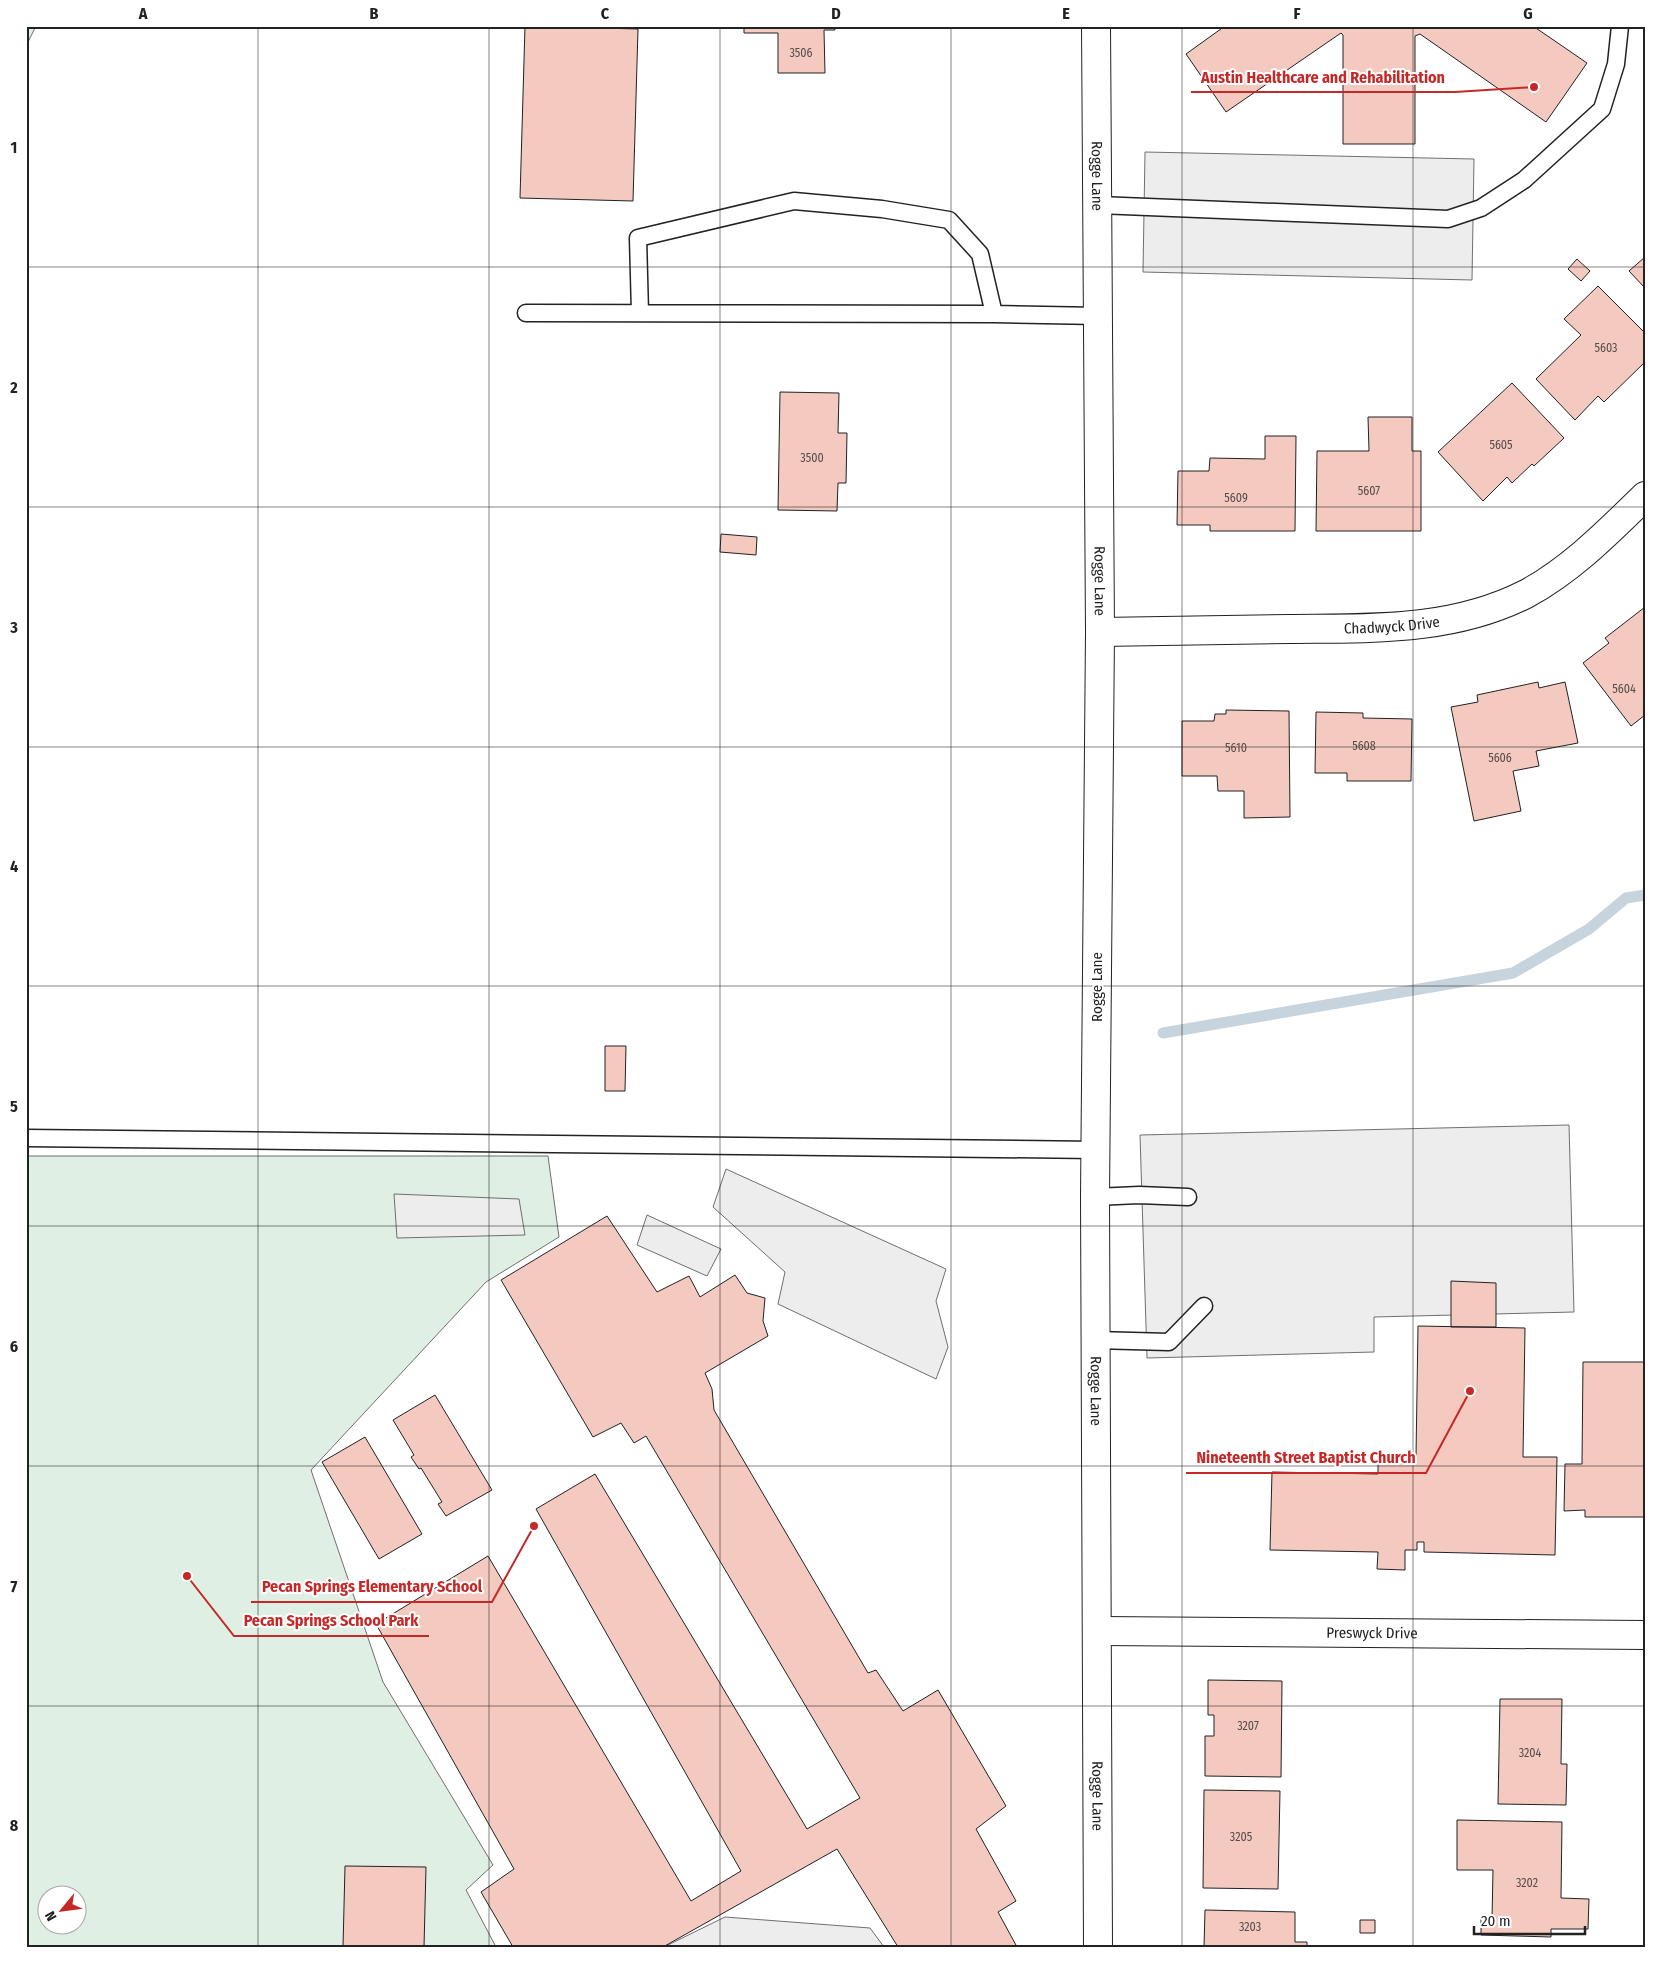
<svg xmlns="http://www.w3.org/2000/svg" width="1671" height="1973" font-family="'Fira Sans Condensed',sans-serif">
  <style>
    .green { fill: #e0efe3; stroke: #6f6f6f; fill-rule: evenodd }
    .parking { fill: #ededed; stroke: #6f6f6f }
    .lines { fill: none; stroke-linecap: round; stroke-linejoin: round }
    .stream { stroke: #c7d3dd; stroke-width: 11 }
    .building { fill: #f3c9c0; stroke: #222 }
    .service-casing { stroke: #222; stroke-width: 19 }
    .minor-casing { stroke: #222; stroke-width: 30 }
    .tertiary-casing { stroke: #222; stroke-width: 30 }
    .service { stroke: #fff; stroke-width: 16 }
    .minor { stroke: #fff; stroke-width: 28 }
    .tertiary { stroke: #fff; stroke-width: 28 }
    .grid { fill: none; stroke: #222; stroke-width: 1; stroke-opacity: 0.55 }
    .labels { text-anchor: middle; dominant-baseline: central; stroke-width: 4; stroke-linejoin: round; paint-order: stroke }
    .number-label { font-size: 12px; fill: #564c4a }
    .street-label { font-size: 15px; fill: #222; stroke: #fff }
    .leader { fill: none; stroke: #c62828; stroke-width: 2 }
    .callout-dot { fill: #c62828; stroke: #fff; stroke-width: 2 }
    .callout-label { font-size: 16px; text-anchor: middle; font-weight: bold; fill: #c62828; stroke: #fff; stroke-width: 4; stroke-linejoin: round; paint-order: stroke }
    .neatline { fill: none; stroke: #222; stroke-width: 2 }
    .grid-label { font-size: 16px; text-anchor: middle; font-weight: bold; fill: #222 }
  </style>
  <rect width="100%" height="100%" fill="#fff"/>
  <path class="green" d="M26,26H36L26,46Z
    M26,1156H548L559,1237L486,1282L311,1470L383,1682L493,1865L466,1890L496,1947H26ZM48,1896H78V1926H48Z"/>
  <path class="parking" d="M1145,152L1474,159L1472,280L1143,272Z
    M1569,1125L1574,1312L1374,1317V1352L1147,1358L1140,1135Z
    M726,1169L946,1269L936,1301L948,1347L936,1379L778,1304L785,1272L713,1207Z
    M394,1194L519,1199L525,1235L397,1238Z
    M647,1215L721,1249L707,1276L637,1245Z
    M725,1917L870,1928L884,1947H664Z"/>
  <g class="lines">
    <path class="stream" d="M1163,1033L1513,973L1589,929L1626,898L1645,895"/>
  </g>
  <path class="building" d="M525,26L638,29L633,201L520,198Z
    M744,26H835V30H824L825,73H778V33H744Z
    M1225,26H1533L1587,63L1546,122L1420,34L1415,36V144H1343V35L1341,33L1226,112L1186,54Z
    M1645,257V288L1629,271Z
    M1577,259L1590,271L1581,281L1568,269Z
    M1598,286L1645,333V362L1604,402L1598,396L1575,420L1536,379L1581,335L1564,319Z
    M1512,383L1564,438L1534,466L1532,464L1512,483L1507,477L1483,501L1438,452Z
    M780,392L839,393L838,433H847L846,483H838L837,511L778,510Z
    M1368,417H1412V451H1421V531H1316L1317,451H1369Z
    M1265,436H1296L1295,531H1210V525H1177L1178,471H1209L1210,458L1265,459Z
    M721,534L757,537L756,555L720,552Z
    M1645,607V715L1631,726L1583,663L1609,643L1605,638Z
    M1538,682L1539,688L1565,682L1578,743L1536,751L1539,766L1513,771L1521,811L1474,821L1451,707L1478,702L1477,695Z
    M1226,710L1289,711L1290,817L1244,818V791H1218L1217,776H1182V721H1214L1215,714H1226Z
    M1316,712L1363,713V718L1412,719L1411,781H1347V773H1315Z
    M605,1046H626L625,1091H605Z
    M607,1216L657,1292L689,1276L700,1297L735,1275L747,1293L765,1298L763,1321L768,1336L705,1373L712,1389L714,1410L868,1673L876,1670L903,1711L938,1690L1006,1806L976,1829L1016,1901L998,1912L1017,1947H898L837,1849L663,1947H513L481,1892L514,1869L376,1624L488,1556L691,1901L741,1871L536,1509L595,1474L807,1829L860,1798L646,1436L634,1443L621,1423L593,1437L501,1280Z
    M1451,1281L1496,1283V1327H1451Z
    M1418,1326L1525,1328L1523,1457H1557L1555,1555L1424,1552V1542H1417V1550H1405V1570L1377,1569L1378,1552L1270,1550L1272,1472L1378,1474V1455L1416,1456Z
    M1583,1362H1645V1517H1585V1510L1564,1511L1565,1464H1582Z
    M435,1395L492,1490L446,1516L438,1504L442,1502L421,1468L419,1469L411,1457L414,1455L393,1420Z
    M365,1437L422,1534L379,1559L322,1462Z
    M1208,1680L1282,1681L1281,1777L1205,1776V1736H1214V1715H1208Z
    M1500,1699H1562L1561,1764H1567L1566,1805L1498,1804Z
    M1204,1790L1280,1791L1278,1889L1203,1888Z
    M1457,1820L1562,1822L1561,1898L1589,1899L1588,1929H1551V1937L1481,1935V1919H1492L1493,1870H1457Z
    M345,1866L426,1867L424,1947H343Z
    M1205,1910L1295,1912V1942H1307V1947H1204Z
    M1360,1920H1375V1933H1360Z"/>
  <g class="lines">
    <defs>
      <path id="service" d="M1098,205L1448,219L1481,208L1524,180L1602,109L1616,64L1620,26
        M526,313L994,314L1099,316
        M640,313L638,238L794,201L882,209L949,220L980,254L994,314
        M26,1138L1096,1150
        M1095,1197L1139,1195L1188,1197
        M1095,1340L1169,1342L1204,1306"/>
      <g id="minor">
        <path id="s1" d="M1100,632C1163,631 1226,630 1289,629C1370,628 1451,632 1526,594C1572,569 1608,532 1645,496"/>
        <path id="s2" d="M1098,1631L1645,1635"/>
      </g>
      <g id="tertiary">
        <path id="s3" d="M1096,26L1100,632L1095,1197L1098,1947"/>
      </g>
    </defs>
    <use href="#service" class="service-casing"/>
    <use href="#minor" class="minor-casing"/>
    <use href="#tertiary" class="tertiary-casing"/>
    <use href="#service" class="service"/>
    <use href="#minor" class="minor"/>
    <use href="#tertiary" class="tertiary"/>
  </g>
  <path class="grid" d="M258,26V1947M489,26V1947M720,26V1947M951,26V1947M1182,26V1947M1413,26V1947M26,267H1645M26,507H1645M26,747H1645M26,986H1645M26,1226H1645M26,1466H1645M26,1706H1645"/>
  <g class="labels">
    <g class="number-label">
      <text x="801" y="53">3506</text>
      <text x="1606" y="348">5603</text>
      <text x="1501" y="445">5605</text>
      <text x="812" y="458">3500</text>
      <text x="1369" y="491">5607</text>
      <text x="1236" y="498">5609</text>
      <text x="1624" y="689">5604</text>
      <text x="1364" y="746">5608</text>
      <text x="1236" y="748">5610</text>
      <text x="1500" y="758">5606</text>
      <text x="1248" y="1726">3207</text>
      <text x="1530" y="1753">3204</text>
      <text x="1241" y="1837">3205</text>
      <text x="1527" y="1883">3202</text>
      <text x="1250" y="1927">3203</text>
    </g>
    <g class="street-label">
      <text stroke="none"><textPath href="#s3" startOffset="150">Rogge Lane</textPath></text>
      <text stroke="none"><textPath href="#s3" startOffset="555">Rogge Lane</textPath></text>
      <text stroke="none"><textPath href="#s1" startOffset="292">Chadwyck Drive</textPath></text>
      <text transform="translate(1097 987) rotate(-90)">Rogge Lane</text>
      <text stroke="none"><textPath href="#s3" startOffset="1365">Rogge Lane</textPath></text>
      <text stroke="none"><textPath href="#s2" startOffset="274">Preswyck Drive</textPath></text>
      <text stroke="none"><textPath href="#s3" startOffset="1770">Rogge Lane</textPath></text>
    </g>
  </g>
  <path class="leader" d="M1534 87L1455 92H1191M1470 1391L1426 1473H1186M534 1526L492 1602H251M187 1576L234 1636H429"/>
  <g class="callout-dot">
    <circle cx="1534" cy="87" r="5"/>
    <circle cx="1470" cy="1391" r="5"/>
    <circle cx="534" cy="1526" r="5"/>
    <circle cx="187" cy="1576" r="5"/>
  </g>
  <g class="callout-label">
    <text x="1323" y="83">Austin Healthcare and Rehabilitation</text>
    <text x="1306" y="1463">Nineteenth Street Baptist Church</text>
    <text x="372" y="1592">Pecan Springs Elementary School</text>
    <text x="331" y="1626">Pecan Springs School Park</text>
  </g>
  <rect width="1671" height="1973" fill="none" stroke="#ffffff" stroke-width="55"/>
  <g transform="translate(62 1910) rotate(241)"><circle r="24" fill="#ffffff" stroke="#a7a7a7"/>
  <path d="M0-4L9 19L0 12L-9 19Z" fill="#c62828"/>
  <text y="-8" font-size="14" font-weight="bold" text-anchor="middle" fill="#222222">N</text>
  </g>
  <path d="M1474 1926v8h111v-8" fill="none" stroke="#222222" stroke-width="2.5"/>
  <text x="1481" y="1926" font-size="15" fill="#222222" stroke="#ffffff" stroke-width="4" paint-order="stroke">20 m</text>
  <rect x="28" y="28" width="1616" height="1918" class="neatline"/>
  <g class="grid-label">
    <text x="143" y="19">A</text>
    <text x="374" y="19">B</text>
    <text x="605" y="19">C</text>
    <text x="836" y="19">D</text>
    <text x="1066" y="19">E</text>
    <text x="1297" y="19">F</text>
    <text x="1528" y="19">G</text>
    <text x="14" y="153">1</text>
    <text x="14" y="393">2</text>
    <text x="14" y="633">3</text>
    <text x="14" y="872">4</text>
    <text x="14" y="1112">5</text>
    <text x="14" y="1352">6</text>
    <text x="14" y="1592">7</text>
    <text x="14" y="1831">8</text>
  </g>
</svg>
